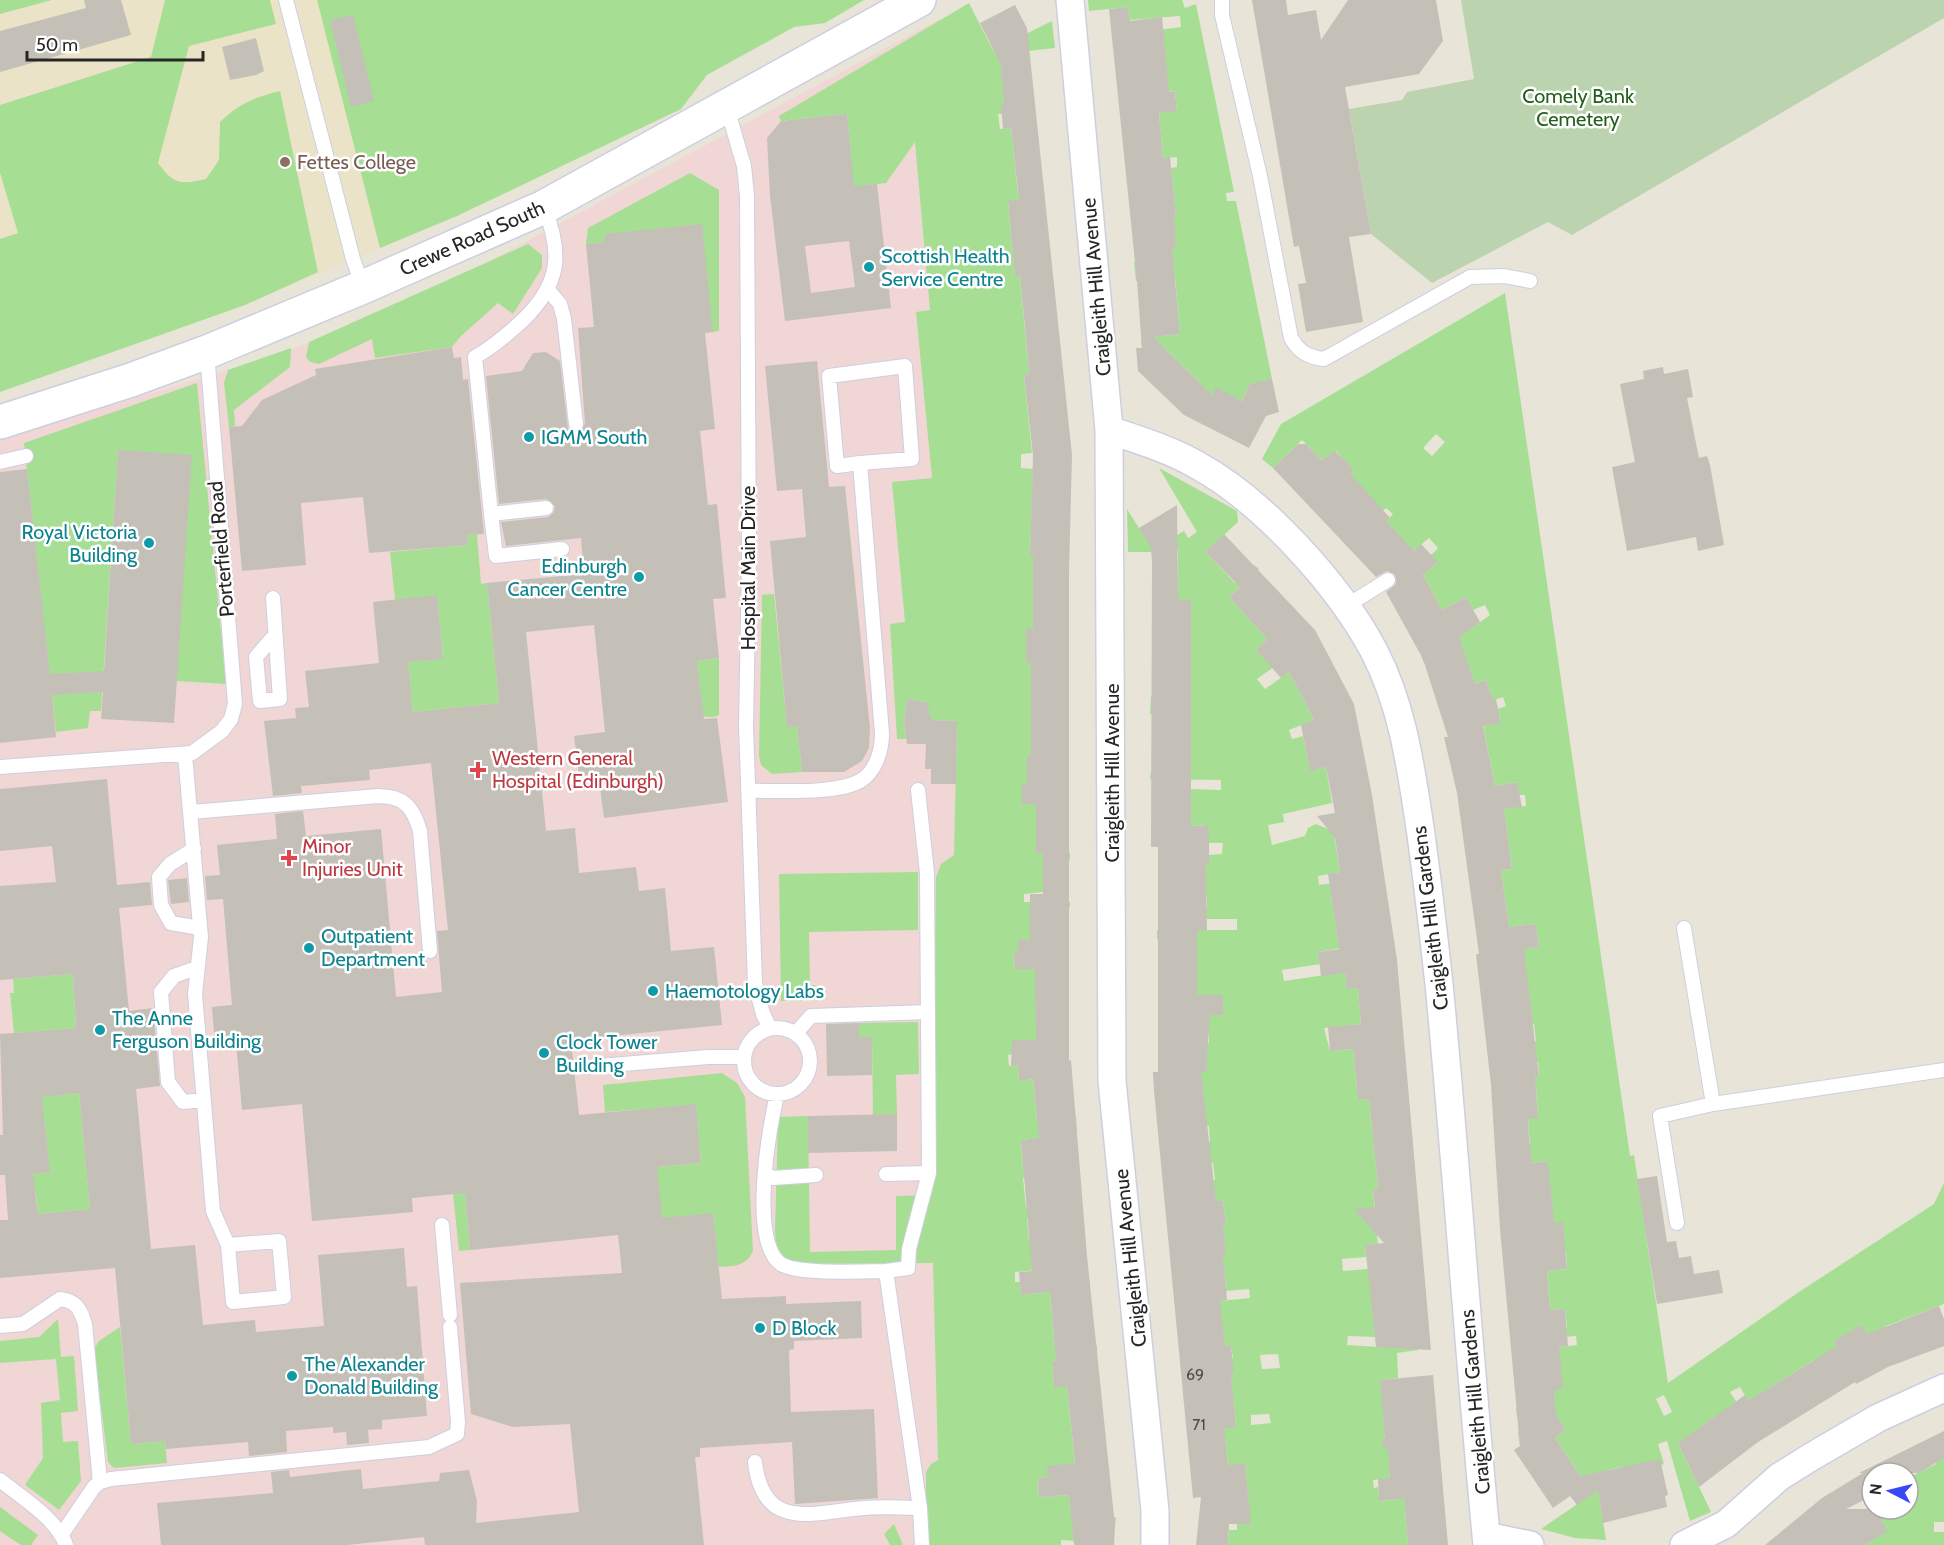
<svg xmlns="http://www.w3.org/2000/svg" width="1944" height="1545" font-family="Cabin,sans-serif">
  <style>
    .education { fill: #ebe3c7 }
    .medical { fill: #f0d6d4 }
    .green { fill: #a6df94; fill-rule: evenodd }
    .cemetery { fill: #bcd3af }
    .building { fill: #c4c0b8; fill-rule: evenodd }
    .lines { fill: none; stroke-linecap: round; stroke-linejoin: round }
    .lane-casing { stroke: #cdcfe0; stroke-width: 16 }
    .street-casing { stroke: #cdcfe0; stroke-width: 30 }
    .secondary-casing { stroke: #cdcfe0; stroke-width: 36 }
    .lane { stroke: #fff; stroke-width: 14 }
    .street { stroke: #fff; stroke-width: 27 }
    .secondary { stroke: #fff; stroke-width: 33 }
    .education-dot { fill: #8d6e63; stroke: #fff; stroke-width: 2 }
    .culture-dot { fill: #0f9aa8; stroke: #fff; stroke-width: 2 }
    .health-dot { fill: #e0444e; stroke: #fff; stroke-width: 2 }
    .labels { text-anchor: middle; dominant-baseline: central; stroke-width: 5; stroke-linejoin: round; paint-order: stroke }
    .number-label { font-size: 16px; fill: #4e4c4a }
    .park-label { font-size: 20px; fill: #21601a; stroke: #fff }
    .education-label { font-size: 20px; fill: #785e54; stroke: #fff; text-anchor: start }
    .street-label { font-size: 20px; fill: #262626; stroke: #fff }
    .culture-label { font-size: 20px; fill: #0d838f; stroke: #fff; text-anchor: start }
    .health-label { font-size: 20px; fill: #be3a42; stroke: #fff; text-anchor: start }
  </style>
  <rect width="100%" height="100%" fill="#e9e4d8"/>
  <path class="education" d="M0,0H864L825,23L794,27L707,75L681,109L457,216L245,305L0,392Z"/>
  <path class="medical" d="M940,19L957,712L945,1545H0V439L218,373L306,344L464,275Z"/>
  <path class="green" d="M0,0H52L0,14Z
    M165,0H270L276,24L189,46L158,163C173,184 181,185 206,179L219,160L220,122C238,104 255,97 280,91L318,272L245,305L0,392V239L18,233L0,173V105L151,57Z
    M317,0H864L825,23L794,27L707,75L681,109L457,216L380,248Z
    M1088,0H1182L1185,8L1196,4L1234,192L1226,193L1227,201H1236L1272,379L1247,390L1242,401L1216,388L1210,400L1189,393L1199,382L1162,346L1142,348L1141,338L1180,334L1175,277L1136,281L1134,262L1169,258L1168,248L1176,247L1175,238L1167,239L1165,217L1176,216L1171,168L1177,167V157L1163,158L1159,113L1177,110L1175,91L1135,95L1151,31L1181,27L1180,16L1130,20L1128,7L1089,11Z
    M969,3L993,50L1052,21L1055,48L1004,54L1001,65L1002,75H1006L1009,103L1002,104V114H998L1000,129L1011,128L1018,194L1044,192L1045,198L1008,202L1015,276H1020L1029,374L1024,375L1032,453L1021,454V468L1033,469L1030,556H1044L1045,629H1026V663H1044L1031,677V755L1027,756V785H1022V804H1036V853H1070V860L1043,859V892L1024,894V902H1070V907L1030,908V924H1043L1036,940H1018V951H1014L1015,968L1036,969V1040H1012V1054L1008,1055L1009,1066L1018,1065L1019,1081L1033,1079L1037,1120L1076,1116L1077,1135L1021,1140L1023,1166L1038,1165L1039,1176L1023,1178L1026,1207L1039,1206L1040,1216L1027,1218L1029,1239L1050,1269L1015,1272V1282H1020L1021,1295L1050,1292L1055,1349L1097,1345V1353L1052,1362L1054,1387L1067,1386L1075,1464L1048,1477L1038,1478L1039,1497L1069,1495L1072,1521L1116,1517L1115,1526L1095,1525L1079,1541L1061,1540V1545H926V1472L931,1464L938,1460L933,1263L803,1264C782,1259 776,1253 775,1231L778,1117L808,1116L810,1252L896,1250V1196L932,1195L936,877L941,864L954,855L957,721L931,720V715L928,714V703L907,699L904,723L906,739H897L890,624L905,622L892,482L932,478L916,312L930,310L915,142L886,183L813,191L811,161L851,157L847,114L781,121L779,116Z
    M690,173L719,190V331L713,332L605,234V242L586,244L588,228Z
    M528,244L542,255V268L513,314L498,303L461,336L452,347L375,358L372,339L319,364L310,362L306,357L309,342Z
    M1505,293L1630,1156L1634,1155L1668,1383L1799,1292L1934,1204L1944,1183V1304L1886,1326L1873,1347L1862,1326L1834,1340L1844,1361L1829,1384L1814,1360L1766,1390L1768,1435L1740,1387L1730,1392L1744,1414L1678,1443L1711,1512L1690,1521L1667,1441L1658,1444L1664,1464L1661,1465L1663,1474L1625,1483L1621,1467L1608,1470L1614,1500L1600,1503L1606,1540L1575,1538L1541,1529L1592,1494L1555,1438L1566,1430L1559,1420L1520,1446L1518,1431L1537,1429L1536,1416L1517,1417L1516,1408L1555,1404L1550,1348L1577,1345L1576,1336L1552,1338L1567,1327L1565,1309L1550,1310L1547,1271L1567,1269L1566,1251L1543,1253L1548,1161L1531,1163L1528,1119L1538,1117L1536,1088L1528,1078L1539,1077L1538,1062L1527,1063L1524,1042L1536,1041L1534,1024H1522L1515,950L1539,947L1536,924L1509,927L1501,870L1512,869L1504,809L1526,806L1525,795H1519L1516,782L1495,786L1484,730V726L1501,722L1499,713L1482,715L1506,706L1503,697L1482,704L1491,694L1486,680L1475,684L1463,650L1424,663L1421,655L1457,638L1490,615L1485,605L1473,610L1466,597L1442,610L1423,575L1437,563L1431,555L1438,548L1429,538L1410,554L1386,521L1393,514L1386,508L1379,514L1346,477L1353,469L1336,451L1322,460L1302,440L1273,468L1262,459L1281,424ZM1436,434L1445,442L1432,456L1423,448ZM1664,1395L1672,1412L1664,1416L1656,1399Z
    M291,348L290,367L234,410L235,426L229,427L224,383L228,370Z
    M197,383L226,684L177,681L118,451L101,711H90L88,728L56,732L24,443Z
    M1159,468L1237,511L1238,522L1205,552L1235,583L1254,565L1259,569L1229,597L1267,639L1256,650L1268,663L1285,659L1257,679L1265,689L1289,672L1314,720L1289,730L1292,739L1303,736L1310,770L1326,767L1332,803L1283,814L1284,822L1268,825L1272,845L1305,836L1308,828L1316,824L1328,829L1333,828L1340,872L1318,876L1319,885L1366,878L1331,894L1338,941L1351,946L1318,952L1320,964L1282,970L1284,981L1345,972L1347,989L1358,988L1361,1024L1324,1028L1330,1051L1353,1049L1358,1100L1369,1099L1378,1188L1373,1189L1378,1244L1365,1245L1366,1257L1342,1259L1343,1271L1416,1265L1371,1279L1369,1282L1372,1291L1375,1337L1348,1336L1347,1345L1378,1347L1417,1344L1418,1350L1397,1353L1398,1378L1380,1380L1386,1434L1382,1439L1387,1450L1400,1449L1401,1461L1389,1462L1390,1478L1373,1480L1374,1488L1378,1487L1380,1501L1396,1499L1395,1486L1403,1485L1408,1545H1228L1229,1530H1237V1524H1250V1514L1237,1513L1249,1507L1245,1464L1228,1465L1225,1437L1207,1429L1236,1426L1230,1369L1223,1359L1233,1358L1231,1346L1213,1348L1220,1301L1250,1298L1249,1289L1226,1291L1225,1275L1210,1256L1226,1254L1224,1239L1186,1230L1226,1226L1223,1201L1205,1202L1203,1181L1215,1180L1213,1163H1201L1199,1143L1210,1142L1209,1126L1198,1127L1194,1072H1205L1197,1043H1209V1015H1223V996H1197V939H1157V930H1237V919H1197L1207,909V896H1196V865L1209,864V855L1222,854L1223,843H1192L1207,825L1191,826L1190,789L1221,790V780L1150,779L1151,771L1191,770V714H1150L1151,696H1191V639L1178,600V552L1174,537L1184,531L1188,538L1197,532ZM1278,1354L1280,1368L1262,1369L1260,1355ZM1269,1414L1271,1423L1251,1425V1415Z
    M1127,509L1144,536L1155,530L1163,552H1128Z
    M477,534L481,584L487,583L499,703L413,712L408,662L443,658L437,596L395,600L390,552L468,545L467,535Z
    M774,594L787,726H797L802,772L772,774L761,765L759,756L762,595Z
    M719,658V715L714,717L662,716L702,707L697,661Z
    M918,872V930L809,932L810,985H815V1000L781,1001L779,874Z
    M73,974L76,1028L14,1033L10,993H14L13,979Z
    M918,1022L919,1074L896,1075L897,1114L873,1115L872,1037H859V1023Z
    M722,1073L737,1083L745,1097L753,1251C746,1267 733,1266 718,1267L713,1214L682,1216L686,1268L594,1173L701,1163L696,1105L605,1112L603,1085Z
    M79,1093L90,1209L38,1214L36,1194L27,1174L49,1172L45,1123L29,1098Z
    M465,1192L470,1250L459,1251L453,1194Z
    M58,1319L61,1357L74,1356L78,1411L61,1413L63,1442L78,1441L81,1481L59,1510L25,1485L43,1458L41,1403L60,1400L56,1359L0,1363V1341L39,1337Z
    M120,1327L131,1444L165,1441L167,1463L114,1468L108,1462L94,1349L99,1341Z
    M1931,1438L1941,1459L1944,1458V1522H1934V1532H1944V1545H1864L1887,1531L1878,1514L1908,1509V1478L1936,1464L1925,1441Z
    M0,1507L38,1535L31,1545H21L0,1531Z
    M894,1524L903,1545H890L884,1534Z"/>
  <path class="cemetery" d="M1461,0H1944V18L1572,235L1548,222L1432,283L1371,234L1349,109L1402,100L1407,92L1474,79Z"/>
  <path class="building" d="M84,0H121L131,35L0,72V31L86,8Z
    M1252,0H1286L1288,15L1316,10L1321,40L1348,0H1436L1443,41L1419,74L1345,87L1371,234L1349,237L1363,322L1306,332L1298,284L1306,283L1299,246L1294,247Z
    M1015,5L1027,28L1072,455L1069,574V1061L1071,1060L1087,1256L1115,1526L1114,1545H1074L1069,1495L1039,1497L1038,1478L1048,1477L1047,1466L1075,1463L1067,1386L1054,1388L1052,1362L1056,1361L1050,1292L1021,1295L1019,1272L1032,1271L1021,1140L1039,1138L1033,1079L1019,1081L1018,1065L1011,1066L1012,1040H1036L1035,969H1015L1014,951H1018V940H1030V894H1043V853H1036V804H1022V784L1027,785V755H1031V663H1026V629H1033V556H1030L1033,456L1024,375L1029,374L1025,327L1020,276L1015,277L1008,201L1019,200L1011,128L1003,129L1001,104H1004L1001,65L980,23Z
    M1128,7L1130,21L1162,17L1169,92L1175,91L1177,111L1159,113L1163,158L1170,157L1176,216L1174,217L1176,247L1172,248L1180,334L1153,337L1212,395L1216,387L1242,401L1250,384L1272,379L1279,412L1266,416L1249,448L1184,415L1138,371L1136,348H1142L1137,281L1109,9Z
    M353,15L374,101L351,107L330,20Z
    M256,38L264,71L256,75L230,80L222,47Z
    M847,114L854,186L877,184L891,308L785,321L770,196L767,138L781,121ZM849,241L855,287L811,293L805,246Z
    M702,224L713,332L705,333L715,429L700,431L708,505L717,504L726,598L713,599L719,658L697,661L704,719L717,718L728,802L604,818L599,780L580,783L574,736L605,732L594,625L526,632L546,831L575,828L579,873L636,867L639,891L665,888L671,951L714,947L722,1025L571,1040L579,1115L696,1104L701,1163L657,1167L662,1218L713,1213L722,1299L786,1296V1304L861,1301L862,1338L794,1341V1349L789,1350L791,1412L874,1409L878,1498L795,1504L792,1442L700,1448V1457H695L704,1545H425L424,1537L347,1545H161L157,1503L273,1493L271,1472L289,1470L290,1477L361,1469L363,1489L439,1481L440,1473L469,1470L477,1501L476,1523L579,1512L570,1424L513,1427L471,1414L460,1283L622,1273L618,1235L470,1250L465,1193L412,1198L413,1212L312,1221L302,1104L242,1110L236,1043L215,1045L212,1007L232,1005L223,899L207,900L205,876L220,875L217,845L277,839L275,814L303,811L306,836L381,829L396,997L442,992L437,931L448,930L431,763L369,770L370,780L301,786L302,793L273,796L264,721L296,718L295,708L309,707L305,671L379,663L373,602L437,595L443,659L408,662L413,712L499,703L487,583L584,574L581,538L506,546L501,522L548,517L554,512L555,506L546,499L499,504L486,376L522,371L533,353L546,352L560,361L568,429L573,432H581L585,423L578,328L594,327L586,244L605,242V234Z
    M452,347L454,358L461,357L463,380L468,379L484,534L467,535L468,545L369,553L363,497L301,503L306,565L242,571L229,427L242,426L262,400L316,375L315,369Z
    M817,361L829,487L845,486L870,728L869,748L862,761L844,772H802L797,726L787,727L770,541L806,537L802,489L777,491L765,366Z
    M1663,367L1664,374L1688,369L1693,397L1687,398L1699,458L1707,456L1710,465L1724,545L1698,551L1696,537L1627,551L1612,467L1635,462L1620,384L1644,379L1643,371Z
    M1298,444H1306L1322,460L1335,451L1354,469L1350,473L1390,518L1386,521L1414,551L1421,544L1438,562L1423,575L1442,610L1466,597L1480,622L1459,637L1475,684L1486,680L1493,700L1496,699L1501,723L1483,726L1495,786L1517,782L1522,807L1504,809L1512,869L1501,870L1509,927L1536,924L1539,947L1524,949L1539,1077H1535L1538,1118L1528,1119L1529,1139L1532,1163L1548,1161L1554,1223L1563,1222L1567,1269L1547,1271L1550,1310L1565,1309L1568,1346L1559,1347L1563,1389L1554,1390L1556,1415L1566,1430L1555,1438L1580,1476L1660,1459L1668,1495L1665,1496L1667,1507L1603,1523L1598,1490L1577,1505L1570,1496L1553,1508L1514,1450L1520,1446L1500,1229L1491,1085L1476,954H1479L1457,793L1444,737H1448L1423,659L1386,592L1396,584L1395,575L1387,571L1376,577L1273,468Z
    M118,450L192,455L174,723L101,719L103,692L52,695L56,737L0,743V472L27,469L50,674L104,671Z
    M1177,505L1178,600H1191V826L1208,825L1209,843V864H1206L1207,930L1197,931V995H1223V1015H1210L1206,1072H1201L1216,1201H1223L1226,1226H1223L1226,1254L1223,1255L1227,1300L1220,1301L1225,1346H1231L1234,1372L1231,1373L1236,1427L1224,1428L1228,1465L1245,1463L1250,1513V1524H1229L1228,1545H1196L1201,1497L1193,1498L1154,1091L1153,1072H1158V847H1151L1152,563L1151,548L1139,528Z
    M1224,534L1315,630L1354,704L1372,795L1397,960L1431,1350L1376,1347L1365,1245L1384,1243L1354,1209L1375,1207L1373,1189L1378,1188L1369,1099L1358,1100L1353,1049L1330,1051L1328,1027L1361,1024L1358,988L1347,989L1345,973L1321,976L1318,952L1339,949L1328,874L1340,872L1335,838L1317,816L1335,813L1326,767L1310,771L1301,725L1314,720L1289,672L1281,678L1256,650L1267,639L1229,597L1240,587L1205,552Z
    M907,699L929,703L928,714H931V720L957,721L956,784H931V769H925L926,744H907L904,723Z
    M107,779L117,885L150,882L152,905L119,908L129,1011L153,1008L160,1086L136,1089L151,1249L195,1245L203,1325L255,1320L256,1332L324,1326L318,1255L404,1248L407,1287L417,1286L427,1416L382,1420V1429L368,1430L369,1443L347,1445L346,1432L333,1433V1427L286,1431L287,1452L249,1456L248,1442L166,1449L165,1441L131,1444L115,1268L0,1278V1220H8L5,1175H0V1135H3L0,1034L76,1028L73,974L0,980V886L56,882L52,846L0,851V789ZM79,1093L90,1209L38,1214L33,1174L50,1172L42,1097Z
    M187,878L189,902L171,904L168,880Z
    M859,1023V1037H872V1075L827,1076L826,1024Z
    M897,1114V1151L808,1153V1116Z
    M1657,1176L1667,1242L1676,1241L1679,1258L1691,1256L1694,1274L1719,1270L1723,1293L1657,1304L1637,1179Z
    M1939,1306L1944,1319V1346L1888,1367L1856,1384L1855,1382L1758,1442L1699,1487L1678,1443L1745,1395L1748,1401L1837,1346L1834,1340L1862,1325L1867,1334Z
    M1433,1375L1448,1545H1408L1404,1498L1379,1501L1378,1479L1390,1478L1388,1451L1383,1446L1382,1439L1385,1436L1380,1380Z
    M1944,1431V1458L1919,1473H1872V1496L1846,1509H1899L1881,1520L1888,1531L1864,1545H1765L1822,1498L1863,1473H1859Z"/>
  <g class="lines">
    <defs>
      <path id="lane" d="M286,0L353,259L363,287
        M1222,0V15L1260,176L1291,338C1299,352 1308,357 1324,359L1470,277L1504,276L1530,281
        M727,108L744,166L747,196L749,560L746,726L755,984L763,1014L770,1028
        M544,207C563,254 560,284 523,320C508,334 493,347 475,357L491,514L546,508
        M548,290L560,304L564,319L576,424
        M0,462L26,456
        M491,514L496,556L562,549
        M273,598L280,699L260,701L256,657L275,635
        M1346,606L1388,580
        M185,755L201,937L195,994L213,1211L228,1245
        M0,767L192,753L222,731L231,719L235,704L207,352
        M749,791C778,790 834,795 860,781C876,772 882,750 882,733L860,463L837,466L829,376L905,366L912,459L860,463
        M191,812L378,796C404,796 413,807 420,831L430,951
        M194,849L170,864L159,877L161,905L171,923L200,928
        M1684,928L1713,1104
        M196,968L174,976L161,992L168,1082L183,1102L203,1100
        M744 1061a33 33 0 1 1 66 0a33 33 0 1 1-66 0Z
        M796,1033L811,1016L928,1012
        M587,1067L708,1057H744
        M777,1095C769,1128 749,1242 781,1264C798,1275 863,1271 886,1271L920,1508L922,1545
        M766,1174L773,1178L816,1175
        M886,1174L929,1173L927,873L918,790
        M1677,1223L1660,1116L1713,1104L1944,1070
        M442,1225L450,1315
        M279,1241L284,1297L233,1302L228,1245Z
        M886,1271L908,1268L909,1249L929,1173
        M0,1326L23,1324L60,1299C76,1301 80,1308 85,1324L100,1482
        M755,1462C763,1533 814,1512 864,1508C882,1506 901,1508 920,1508
        M0,1480C22,1498 56,1518 66,1545
        M62,1534L94,1487L100,1482L111,1479L429,1447L457,1434L458,1422L450,1327"/>
      <path id="street" d="M1070,0L1109,430L1112,1081L1155,1511V1545
        M1109,430C1139,440 1169,449 1197,465C1263,501 1339,585 1374,651C1402,705 1410,762 1419,821C1427,875 1433,930 1439,984C1457,1171 1469,1358 1487,1545
        M1486,1536L1530,1545
        M1684,1545L1726,1524L1779,1477L1811,1457L1878,1418L1944,1388"/>
      <path id="secondary" d="M0,422L131,380L207,352L363,287L544,207L919,0"/>
    </defs>
    <use href="#lane" class="lane-casing"/>
    <use href="#street" class="street-casing"/>
    <use href="#secondary" class="secondary-casing"/>
    <use href="#lane" class="lane"/>
    <use href="#street" class="street"/>
    <use href="#secondary" class="secondary"/>
  </g>
  <circle class="education-dot" cx="285" cy="162" r="6"/>
  <g class="culture-dot">
    <circle cx="869" cy="267" r="6"/>
    <circle cx="529" cy="437" r="6"/>
    <circle cx="149" cy="543" r="6"/>
    <circle cx="639" cy="577" r="6"/>
    <circle cx="309" cy="948" r="6"/>
    <circle cx="653" cy="991" r="6"/>
    <circle cx="100" cy="1030" r="6"/>
    <circle cx="544" cy="1053" r="6"/>
    <circle cx="760" cy="1328" r="6"/>
    <circle cx="292" cy="1376" r="6"/>
  </g>
  <g class="health-dot">
    <path d="M475 761h6v6h6v6h-6v6h-6v-6h-6v-6h6z"/>
    <path d="M286 849h6v6h6v6h-6v6h-6v-6h-6v-6h6z"/>
  </g>
  <g class="labels">
    <g class="number-label">
      <text x="1195" y="1374">69</text>
      <text x="1199" y="1424">71</text>
    </g>
    <g class="park-label">
      <text x="1578" y="96">Comely Bank<tspan x="1578" dy="23">Cemetery</tspan></text>
    </g>
    <g class="education-label">
      <text x="297" y="162">Fettes College</text>
    </g>
    <g class="street-label">
      <text transform="translate(472 238) rotate(-24)">Crewe Road South</text>
      <text transform="translate(1096 287) rotate(-95)">Craigleith Hill Avenue</text>
      <text transform="translate(221 549) rotate(-95)">Porterfield Road</text>
      <text transform="translate(748 568) rotate(-90)">Hospital Main Drive</text>
      <text transform="translate(1112 773) rotate(-90)">Craigleith Hill Avenue</text>
      <text transform="translate(1430 918) rotate(-97)">Craigleith Hill Gardens</text>
      <text transform="translate(1130 1258) rotate(-96)">Craigleith Hill Avenue</text>
      <text transform="translate(1475 1402) rotate(-95)">Craigleith Hill Gardens</text>
    </g>
    <g class="culture-label">
      <text x="881" y="256">Scottish Health<tspan x="881" dy="23">Service Centre</tspan></text>
      <text x="541" y="437">IGMM South</text>
      <text x="137" y="532" text-anchor="end">Royal Victoria<tspan x="137" dy="23">Building</tspan></text>
      <text x="627" y="566" text-anchor="end">Edinburgh<tspan x="627" dy="23">Cancer Centre</tspan></text>
      <text x="321" y="936">Outpatient<tspan x="321" dy="23">Department</tspan></text>
      <text x="665" y="991">Haemotology Labs</text>
      <text x="112" y="1018">The Anne<tspan x="112" dy="23">Ferguson Building</tspan></text>
      <text x="556" y="1042">Clock Tower<tspan x="556" dy="23">Building</tspan></text>
      <text x="772" y="1328">D Block</text>
      <text x="304" y="1364">The Alexander<tspan x="304" dy="23">Donald Building</tspan></text>
    </g>
    <g class="health-label">
      <text x="492" y="758">Western General<tspan x="492" dy="23">Hospital (Edinburgh)</tspan></text>
      <text x="302" y="846">Minor<tspan x="302" dy="23">Injuries Unit</tspan></text>
    </g>
  </g>
  <g transform="translate(1890 1491) rotate(277)"><circle r="28" fill="#ffffff" stroke="#a8a8a8" stroke-width="1.5"/>
  <path d="M0-4.5L10 22L0 15L-10 22Z" fill="#3947f5"/>
  <text y="-9" font-size="16" font-weight="bold" text-anchor="middle" fill="#262626">N</text>
  </g>
  <path d="M27 51v9h176v-9" fill="none" stroke="#262626" stroke-width="3"/>
  <text x="36" y="51" font-size="18" fill="#262626" stroke="#ffffff" stroke-width="4.5" paint-order="stroke">50 m</text>
</svg>
